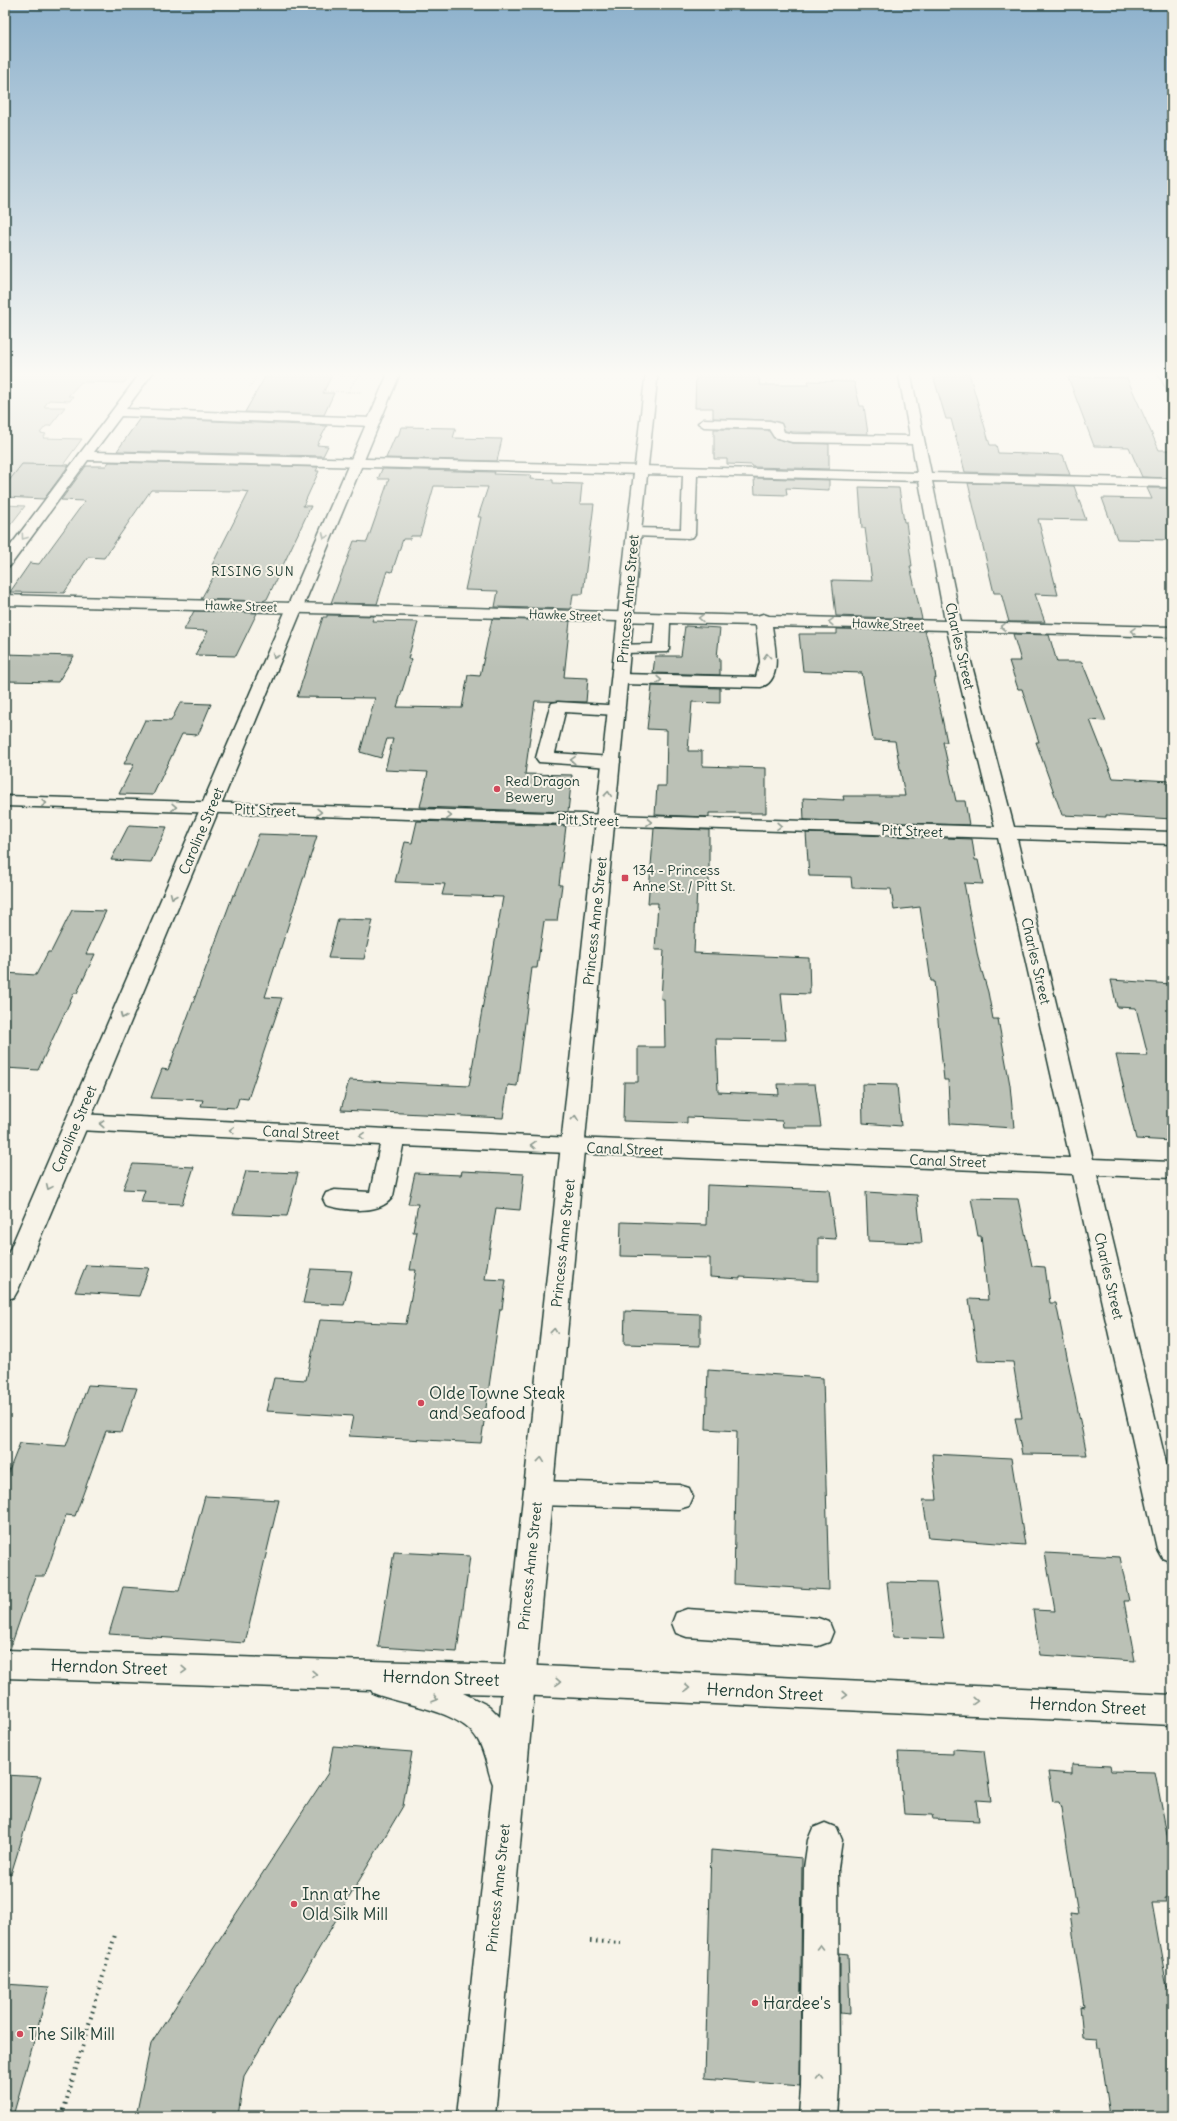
<svg xmlns="http://www.w3.org/2000/svg" width="1177" height="2121" font-family="Delius,sans-serif">
  <style>
    .green { fill: #d3d5ca; stroke: #79897f }
    .building { fill: #bbc1b6; stroke: #1f3d34 }
    .lines { fill: none; stroke-linecap: round; stroke-linejoin: round }
    .minor-casing { stroke: #1f3d34; stroke-width: 3 }
    .major-casing { stroke: #1f3d34; stroke-width: 3 }
    .path-far1 { stroke: #1f3d34; stroke-width: 1.5; stroke-dasharray: 0.5 2; stroke-linecap: butt }
    .path { stroke: #1f3d34; stroke-width: 4; stroke-dasharray: 1.5 4.5; stroke-linecap: butt }
    .minor { fill: #f7f3e8; fill-rule: evenodd }
    .major { fill: #f7f3e8; fill-rule: evenodd }
    .oneway { stroke: #8b988e }
    .poi-dot { fill: #d1495b; stroke: #f7f3e8; stroke-width: 1.5 }
    .labels { text-anchor: middle; dominant-baseline: central; stroke-width: 4; stroke-linejoin: round; paint-order: stroke }
    .far-street-label { font-size: 12px; fill: #1f3d34; stroke: #f7f3e8 }
    .far-neighbourhood-label { font-size: 13px; letter-spacing: 1px; fill: #1f3d34; stroke: #f7f3e8 }
    .street-label { font-size: 14px; fill: #1f3d34; stroke: #f7f3e8 }
    .poi-label { font-size: 14px; fill: #1f3d34; stroke: #f7f3e8; text-anchor: start }
    .near-poi-label { font-size: 17px; fill: #1f3d34; stroke: #f7f3e8; text-anchor: start }
    .near-street-label { font-size: 17px; fill: #1f3d34; stroke: #f7f3e8 }
  </style>
  <rect width="100%" height="100%" fill="#f7f3e8"/>
  <filter id="ink" filterUnits="userSpaceOnUse"><feTurbulence type="fractalNoise" baseFrequency=".025" numOctaves="2"/><feDisplacementMap in="SourceGraphic" scale="8" xChannelSelector="R" yChannelSelector="G"/><feConvolveMatrix kernelMatrix="1 2 1 2 8 2 1 2 1" color-interpolation-filters="sRGB"/></filter>
  <g filter="url(#ink)">
    <path class="green" d="M5,371H133L124,383L81,382L68,396H73L70,401L49,400L44,407H65L50,426H46L40,433L46,434L43,438L82,439L63,465L20,483H5Z
      M5,505L25,506L5,532Z"/>
    <path class="building" d="M275,371H334L323,393H334L324,415L245,412L265,377H272Z
      M696,371L758,374L760,385H809L808,381L854,382L860,406H864L868,434L793,432L785,431L781,423L770,420L713,418V408H695Z
      M932,372L969,373L990,445H996L998,453L1063,455L1070,475L965,472L951,419H946Z
      M1068,377L1127,378L1159,450H1172V478L1142,477L1129,447L1094,446Z
      M140,418L327,426L317,445L328,446L323,456L117,451Z
      M401,427L456,428L453,438L502,439L497,461L386,458L395,437H398Z
      M714,429L768,430L774,438L792,443L829,444V469L753,467L752,465L727,464V459H714Z
      M109,462L318,467L316,471H319L303,506H311L267,599L263,601L201,599L220,565H212L249,492L242,491L151,490L104,558L88,557L64,593L10,592L30,563L39,564L85,501L61,500L86,466H106Z
      M22,464L69,465L44,499L5,497V486Z
      M382,469L495,472L494,474L531,475L530,479L553,480V483L582,484L580,504H594L583,594H573L571,609L495,607L498,591L465,590L481,517H478L488,487L434,486L420,536H411L410,539H403L392,572L387,571L377,604L331,603L354,541L367,542L389,479H378Z
      M754,478L829,480V490L786,488L787,495L755,494Z
      M968,483L1074,486L1086,520L1038,519L1058,595L1035,594L1045,622H1009L1001,593H994Z
      M859,487L899,488L904,522H906L912,566H910L922,619L836,616L832,580L872,581L865,528H862Z
      M1147,488H1172V543L1171,540L1117,539L1102,498L1152,499Z
      M194,611L257,613L236,656L195,655L208,631L184,630Z
      M327,615L374,616L372,621L418,622L408,659H412L397,707L462,708L468,675L480,676L492,619L570,621L564,677L588,678L586,702L535,701L525,774L572,775L568,812L420,807L428,772L385,770L393,739H387L381,758L360,752L375,698L297,697L323,617H327Z
      M685,626L720,628L717,657L720,658V675L653,673L655,656H681Z
      M837,629L925,631L933,658L936,679H934L947,742H943L956,801H965L969,825L804,820L803,798L844,800L843,796H905L895,741L873,740L862,673L803,671L799,634H837Z
      M1013,634L1049,635L1057,662H1082L1106,721L1090,720L1113,778L1172,781V819L1106,815V817L1062,815L1036,742H1039L1022,689H1018L1009,661H1021Z
      M5,654L74,656L58,682L5,681Z
      M652,686L720,688V703L692,702L688,751H702V766L766,768V813H709V817L655,815L657,786H666L667,730L647,729Z
      M180,703L211,704L198,735L182,734L153,795L119,794L134,764H124L145,720L171,721Z
      M417,821L566,826L559,885H562L557,921H544L537,968H532L517,1086L508,1085L503,1118L341,1110L349,1080L469,1086L488,975H489L503,897L442,895L445,884L395,882L405,842L412,843Z
      M129,825L167,827L151,862L111,860Z
      M654,828L709,830V887H697L694,953L809,958L810,994L781,993L786,1040L716,1039L718,1092L779,1095L778,1084H815L821,1127H783L782,1121L687,1117V1123L623,1121L624,1082H638V1047H665L664,999H661L664,950H655L658,903H648Z
      M806,833L972,839L975,860H978L983,884L964,883L978,958L988,992L993,1019H998L1010,1085L1014,1128L950,1124L948,1080H944L934,981H931L920,907L894,910L891,889L852,888L851,877L809,876Z
      M259,834L317,836L265,997L282,998L248,1099L239,1098L236,1108L201,1106L203,1100L151,1098L162,1069L168,1070L233,895H235Z
      M72,910L106,911L86,954H95L77,993H74L38,1070L5,1068V973L36,975L48,952H51Z
      M338,919L373,920L364,959L328,958Z
      M1111,980L1172,984V1141L1136,1139L1116,1055L1148,1056L1136,1008L1117,1007Z
      M862,1084L897,1085L901,1126L863,1123Z
      M133,1164L194,1167L182,1204L141,1202L145,1190L123,1189Z
      M246,1171L298,1173L287,1216L233,1214Z
      M462,1171L524,1174L520,1210L496,1208L485,1279L506,1280L502,1309H500L481,1443L349,1436L353,1416L266,1411L274,1378L306,1380L320,1320L406,1324L416,1270H410L417,1232H413L418,1204H408L415,1173L461,1175Z
      M707,1185L829,1190L836,1239L818,1238V1281L740,1277V1279L710,1277V1258L620,1256L621,1222L706,1225Z
      M866,1192L917,1195L922,1243L868,1241Z
      M971,1198L1018,1199L1032,1266L1045,1267L1050,1303H1056L1087,1455L1022,1454L1015,1418H1022L1013,1362L978,1361L969,1299L988,1300L981,1236H978Z
      M86,1265L149,1268L139,1296L75,1292Z
      M311,1269L352,1271L344,1305L303,1303Z
      M625,1311L700,1314V1346L624,1344Z
      M708,1370L823,1378L829,1590L734,1584L737,1431L706,1429Z
      M88,1385L137,1388L122,1432L106,1431L75,1516L66,1515L45,1576H35L10,1649H5V1481L20,1443L66,1446Z
      M932,1454L1011,1458L1025,1545L929,1538L923,1500H937Z
      M205,1496L279,1500L245,1643L109,1634L123,1587L179,1591Z
      M394,1552L470,1556L457,1652L378,1647Z
      M1045,1553L1120,1557L1129,1601H1124L1135,1661L1040,1655L1033,1610L1055,1611Z
      M887,1582L936,1583L944,1639L893,1637Z
      M333,1746L412,1752L403,1806L244,2076L238,2116H136L151,2044L328,1773Z
      M953,1749L984,1751L991,1801L976,1800L979,1821L933,1819L932,1815L904,1814L898,1752L953,1754Z
      M1072,1764L1110,1766L1111,1771L1155,1772L1172,1860V1899H1165L1166,1903H1152L1167,1987H1172V2116H1110L1100,2048H1098L1097,2039L1083,2038L1080,2006L1084,2007L1070,1914L1078,1915L1061,1808L1059,1802H1053L1048,1772L1072,1774Z
      M5,1775L41,1777L11,1874L5,1873Z
      M711,1850L802,1858L800,2086L705,2078Z
      M840,1953L848,1954L850,2014L840,2013Z
      M5,1984L49,1987L13,2116L5,2115Z"/>
    <g class="lines">
      <defs>
        <path id="minor" d="M142,371H154L126,409L373,418L379,422L373,426L121,416L94,452L917,473L912,444L792,442L774,437L769,429L704,427L698,423L704,419L770,421L781,424L784,432L793,434L910,436L898,371H910L931,473L1172,479V487L932,481L961,622L1172,627V637L963,631L1014,827L1172,832V844L1017,839L1093,1159L1172,1162V1178L1097,1175L1172,1488V1562L1162,1558L1157,1549L1073,1174L403,1146L393,1196C382,1215 346,1211 326,1205L323,1199L326,1193L335,1190L370,1192L380,1145L78,1130L70,1128L67,1122L70,1116L78,1114L572,1138L1070,1158L998,838L5,806V796L995,827L947,630L772,626C774,643 784,681 761,687L620,684L614,682L612,679L614,676L620,674L756,677L760,662L756,625L670,623L669,649L667,652L623,653L617,651L615,648L617,645L653,644L655,622L5,605V595L757,616L763,614L769,616L945,621L919,481L697,475L695,534L693,537L688,538L634,536L629,535L627,532L629,529L634,528L681,529L683,475L88,460L10,566L5,567V553Z
          M1157,371H1169L1172,377V392L1168,391Z
          M558,702L623,706L625,710L623,714L617,715L565,712L555,753L611,757L617,758L620,762L617,766L611,767L539,762L536,758L550,707L552,703Z
          M538,1481L679,1485L689,1488L693,1497L689,1506L679,1509L538,1505L528,1502L524,1493L528,1484Z
          M687,1609L818,1618L829,1622L833,1632L829,1642L818,1646L687,1637L676,1633L672,1623L676,1613Z
          M519,1665L1172,1695V1725L519,1695L508,1690L503,1680L508,1670Z
          M825,1823L837,1828L842,1840L838,1868L839,2088L837,2116H799L801,2088L804,1868L808,1840L813,1828Z"/>
        <path id="major" d="M389,371H401L89,1122L18,1290L14,1297L5,1300V1261Z
          M646,371H658L641,532L495,2116H457L493,1784C487,1770 486,1754 478,1740C461,1710 403,1705 373,1693L371,1690L5,1678V1650L505,1665L627,532ZM463,1693L502,1694L500,1717L489,1706Z"/>
      </defs>
      <use href="#minor" class="minor-casing"/>
      <use href="#major" class="major-casing"/>
      <path class="path-far1" d="M358,374L362,376L357,378L350,376Z
        M337,375L350,376
        M356,378L348,392H362
        M250,387L259,371
        M325,391L348,392"/>
      <path class="path" d="M590,1941L621,1943
        M62,2116L115,1935"/>
      <use href="#minor" class="minor"/>
      <use href="#major" class="major"/>
    </g>
    <defs><path id="oneway-chevron" d="M-2-3.5L2.5 0L-2 3.5" fill="none" stroke-width="1.6" stroke-linecap="round" stroke-linejoin="round"/></defs>
    <g class="oneway">
      <use href="#oneway-chevron" transform="translate(325 536) rotate(113)"/>
      <use href="#oneway-chevron" transform="translate(24 537) rotate(126)"/>
      <use href="#oneway-chevron" transform="translate(701 618) rotate(-179)"/>
      <use href="#oneway-chevron" transform="translate(831 622) rotate(-178)"/>
      <use href="#oneway-chevron" transform="translate(1003 627) rotate(-179)"/>
      <use href="#oneway-chevron" transform="translate(1133 631) rotate(-179)"/>
      <use href="#oneway-chevron" transform="translate(275 656) rotate(113)"/>
      <use href="#oneway-chevron" transform="translate(767 656) rotate(-95)"/>
      <use href="#oneway-chevron" transform="translate(659 680) rotate(2)"/>
      <use href="#oneway-chevron" transform="translate(573 760) rotate(-177)"/>
      <use href="#oneway-chevron" transform="translate(608 794) rotate(-84)"/>
      <use href="#oneway-chevron" transform="translate(44 803) rotate(2)"/>
      <use href="#oneway-chevron" transform="translate(174 807) rotate(2)"/>
      <use href="#oneway-chevron" transform="translate(319 812) rotate(2)"/>
      <use href="#oneway-chevron" transform="translate(449 816) rotate(2)"/>
      <use href="#oneway-chevron" transform="translate(649 822) rotate(2)"/>
      <use href="#oneway-chevron" transform="translate(779 826) rotate(2)"/>
      <use href="#oneway-chevron" transform="translate(173 896) rotate(113)"/>
      <use href="#oneway-chevron" transform="translate(123 1016) rotate(113)"/>
      <use href="#oneway-chevron" transform="translate(575 1118) rotate(-84)"/>
      <use href="#oneway-chevron" transform="translate(102 1124) rotate(-177)"/>
      <use href="#oneway-chevron" transform="translate(232 1130) rotate(-177)"/>
      <use href="#oneway-chevron" transform="translate(362 1136) rotate(-177)"/>
      <use href="#oneway-chevron" transform="translate(533 1145) rotate(-177)"/>
      <use href="#oneway-chevron" transform="translate(49 1187) rotate(114)"/>
      <use href="#oneway-chevron" transform="translate(554 1331) rotate(-84)"/>
      <use href="#oneway-chevron" transform="translate(541 1460) rotate(-84)"/>
      <use href="#oneway-chevron" transform="translate(184 1670) rotate(2)"/>
      <use href="#oneway-chevron" transform="translate(314 1674) rotate(1)"/>
      <use href="#oneway-chevron" transform="translate(558 1682) rotate(3)"/>
      <use href="#oneway-chevron" transform="translate(687 1688) rotate(3)"/>
      <use href="#oneway-chevron" transform="translate(845 1695) rotate(3)"/>
      <use href="#oneway-chevron" transform="translate(435 1699) rotate(17)"/>
      <use href="#oneway-chevron" transform="translate(975 1701) rotate(3)"/>
      <use href="#oneway-chevron" transform="translate(820 1947) rotate(-90)"/>
      <use href="#oneway-chevron" transform="translate(820 2077) rotate(-90)"/>
    </g>
  </g>
  <linearGradient id="sky" x2="0" y2="1"><stop stop-color="#8db1cc"/><stop offset="0.56" stop-color="#fbfaf5"/><stop offset="1" stop-color="#fbfaf5" stop-opacity="0"/></linearGradient>
  <rect width="1177" height="668" fill="url(#sky)"/>
  <g class="poi-dot">
    <circle cx="497" cy="789" r="4"/>
    <rect x="621" y="874" width="8" height="8" rx="2"/>
    <circle cx="421" cy="1403" r="4"/>
    <circle cx="294" cy="1904" r="4"/>
    <circle cx="755" cy="2003" r="4"/>
    <circle cx="20" cy="2034" r="4"/>
  </g>
  <g class="labels">
    <g class="far-street-label">
      <text transform="translate(241 606) rotate(2)">Hawke Street</text>
      <text transform="translate(565 615) rotate(2)">Hawke Street</text>
      <text transform="translate(888 624) rotate(2)">Hawke Street</text>
    </g>
    <g class="far-neighbourhood-label">
      <text x="253" y="571">RISING SUN</text>
    </g>
    <g class="street-label">
      <text transform="translate(628 599) rotate(-85)">Princess Anne Street</text>
      <text transform="translate(960 646) rotate(77)">Charles Street</text>
      <text transform="translate(265 810) rotate(2)">Pitt Street</text>
      <text transform="translate(588 820) rotate(2)">Pitt Street</text>
      <text transform="translate(201 831) rotate(-67)">Caroline Street</text>
      <text transform="translate(912 831) rotate(2)">Pitt Street</text>
      <text transform="translate(595 921) rotate(-84)">Princess Anne Street</text>
      <text transform="translate(1036 961) rotate(77)">Charles Street</text>
      <text transform="translate(74 1129) rotate(-67)">Caroline Street</text>
      <text transform="translate(301 1133) rotate(3)">Canal Street</text>
      <text transform="translate(625 1149) rotate(2)">Canal Street</text>
      <text transform="translate(948 1161) rotate(2)">Canal Street</text>
      <text transform="translate(563 1243) rotate(-84)">Princess Anne Street</text>
      <text transform="translate(1109 1276) rotate(77)">Charles Street</text>
      <text transform="translate(530 1566) rotate(-84)">Princess Anne Street</text>
      <text transform="translate(498 1888) rotate(-84)">Princess Anne Street</text>
    </g>
    <g class="poi-label">
      <text x="505" y="781">Red Dragon<tspan x="505" dy="16">Bewery</tspan></text>
      <text x="633" y="870">134 - Princess<tspan x="633" dy="16">Anne St. / Pitt St.</tspan></text>
    </g>
    <g class="near-poi-label">
      <text x="429" y="1393">Olde Towne Steak<tspan x="429" dy="20">and Seafood</tspan></text>
      <text x="302" y="1894">Inn at The<tspan x="302" dy="20">Old Silk Mill</tspan></text>
      <text x="763" y="2003">Hardee's</text>
      <text x="28" y="2034">The Silk Mill</text>
    </g>
    <g class="near-street-label">
      <text transform="translate(109 1667) rotate(2)">Herndon Street</text>
      <text transform="translate(441 1678) rotate(2)">Herndon Street</text>
      <text transform="translate(765 1692) rotate(3)">Herndon Street</text>
      <text transform="translate(1088 1706) rotate(3)">Herndon Street</text>
    </g>
  </g>
  <rect width="1177" height="2121" fill="none" stroke="#f7f3e8" stroke-width="20"/>
  <rect x="10" y="10" width="1157" height="2101" fill="none" stroke="#1f3d34" stroke-width="1.5" filter="url(#ink)"/>
</svg>
